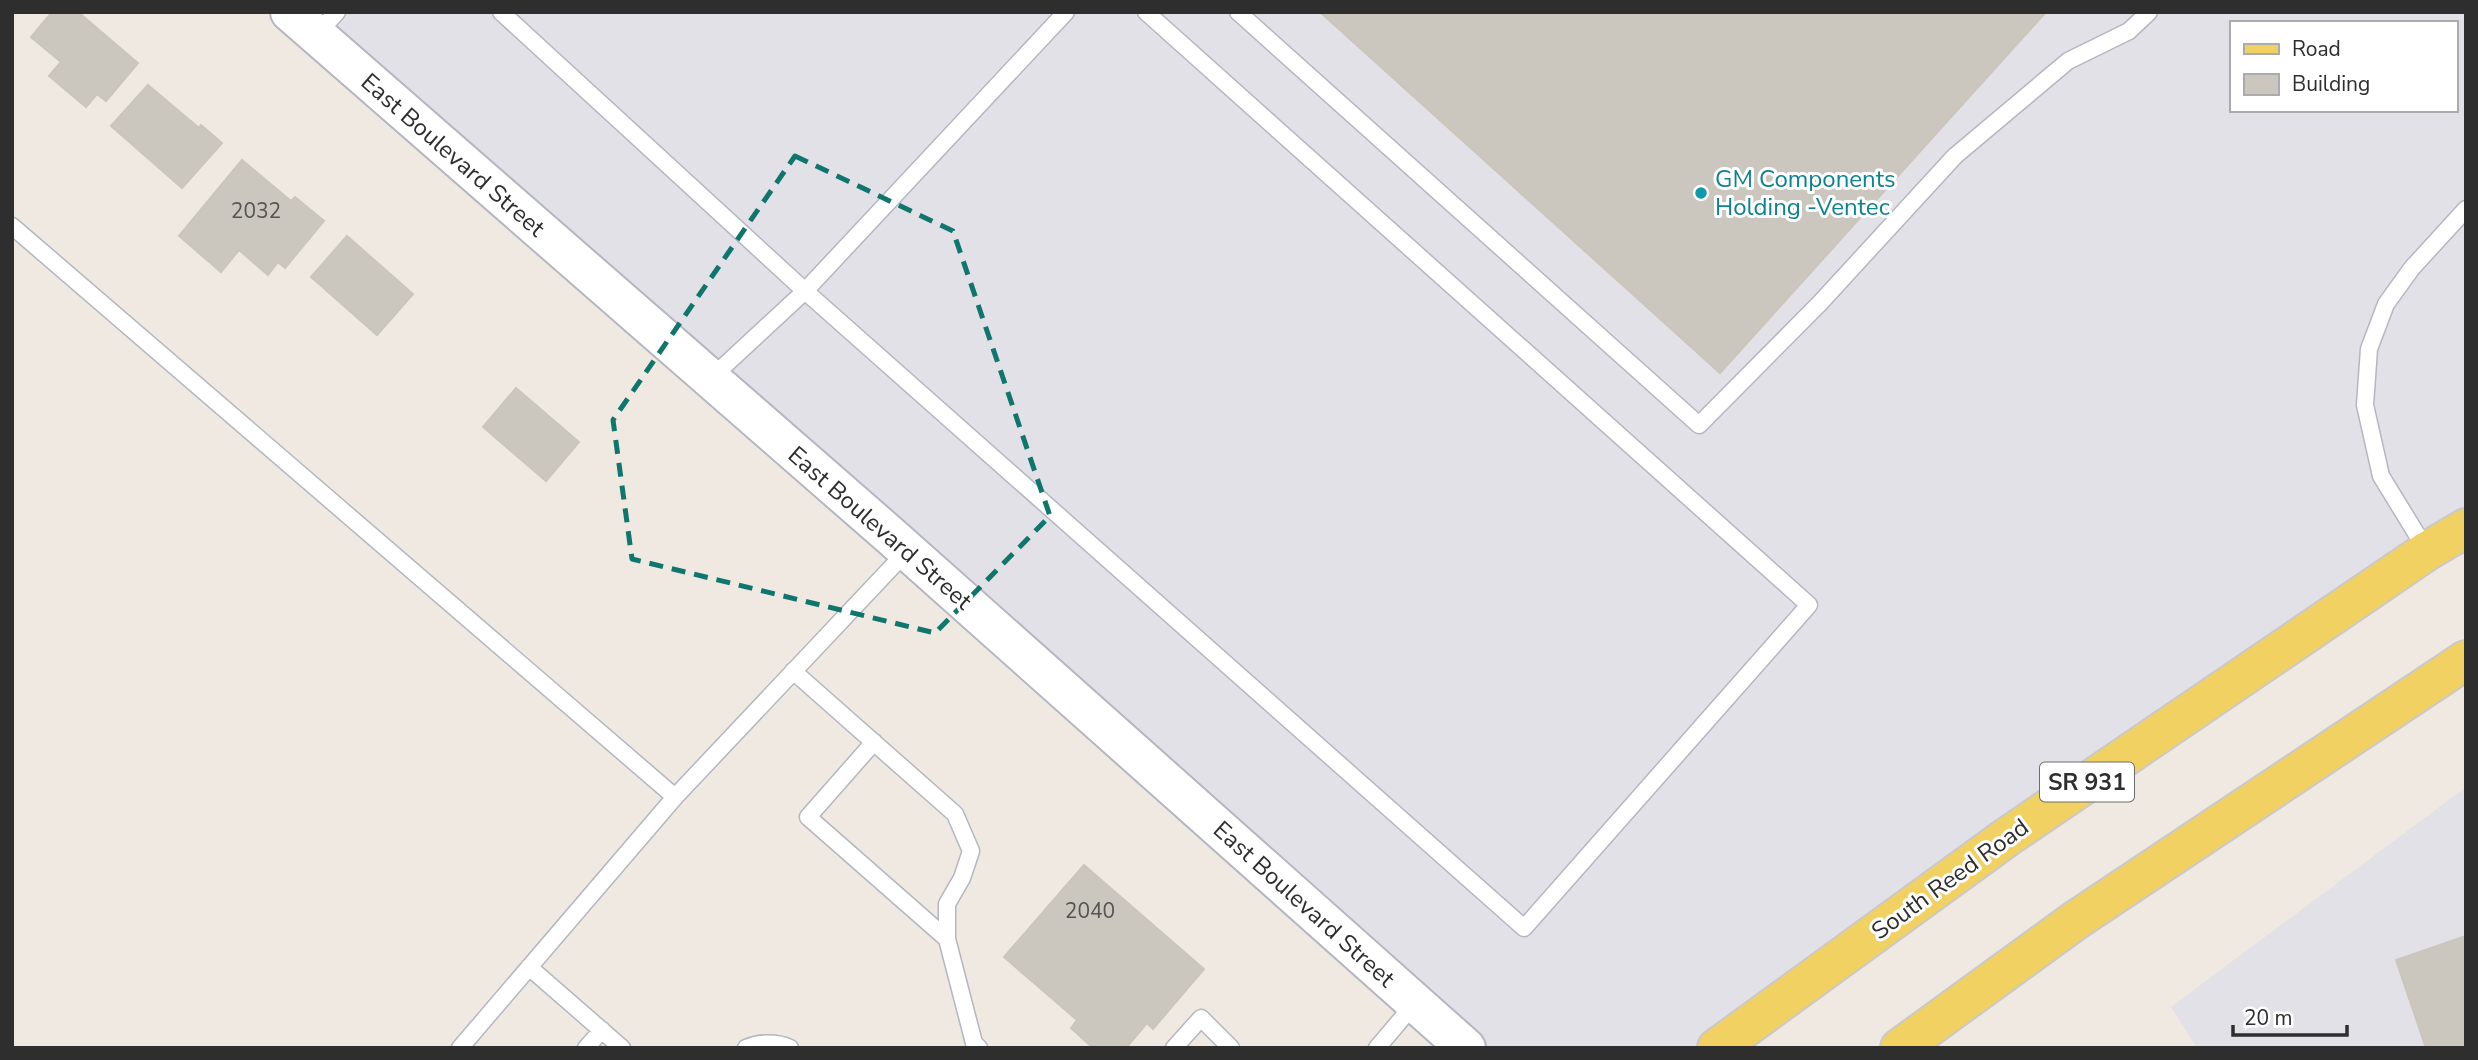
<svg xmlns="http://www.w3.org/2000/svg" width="2478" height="1060" font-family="'Nunito Sans',sans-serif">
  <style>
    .industrial { fill: #e3e1e8; fill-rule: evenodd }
    .building { fill: #cbc7bf; stroke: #cbc5ba; stroke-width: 2 }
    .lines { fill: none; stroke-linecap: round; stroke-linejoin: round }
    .service-casing { stroke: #b4b7c1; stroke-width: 19 }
    .secondary-casing { stroke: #b4b7c1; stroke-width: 42 }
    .primary-casing { stroke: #c9c9c9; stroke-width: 42 }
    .service { stroke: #fff; stroke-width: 16 }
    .secondary { stroke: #fff; stroke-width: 38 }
    .primary { stroke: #f2d163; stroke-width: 38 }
    .marked { fill: none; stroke: #0f766e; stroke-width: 5; stroke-dasharray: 14 9; stroke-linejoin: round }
    .culture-dot { fill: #0f9aa8; stroke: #fff; stroke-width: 2.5 }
    .labels { text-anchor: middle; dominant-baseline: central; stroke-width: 6; stroke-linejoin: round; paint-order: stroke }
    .number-label { font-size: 21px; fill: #555452 }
    .shield { fill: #fff; stroke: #6d6d6d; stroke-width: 2 }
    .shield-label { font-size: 23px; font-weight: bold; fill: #2e2e2e }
    .street-label { font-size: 24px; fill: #2e2e2e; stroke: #fff }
    .culture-label { font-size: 24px; fill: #0d838f; stroke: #fff; text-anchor: start }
  </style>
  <rect width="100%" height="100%" fill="#efe9e1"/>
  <path class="industrial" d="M283,12H2466V528L1722,1048H1466ZM2231,23H2455V110H2231Z
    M2466,787V1048H2197L2171,1007Z"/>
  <path class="building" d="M52,12H78L138,63L106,101L97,94L86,107L49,76L61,62L31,37Z
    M1320,12H2046L1720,373Z
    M148,85L199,128L201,125L222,143L182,188L111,126Z
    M242,160L291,201L295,197L324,221L285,268L278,262L268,275L239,250L221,272L179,236Z
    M347,236L413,294L377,335L311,277Z
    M516,388L579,442L546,481L483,427Z
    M1084,865L1204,969L1153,1029L1147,1023L1126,1048H1093L1071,1028L1077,1020L1004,957Z
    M2466,936V1048H2426L2396,960Z"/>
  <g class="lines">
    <defs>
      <path id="service" d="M501,12L805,291L1524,928L1809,605L1146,12
        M1238,12L1699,425L1820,303L1955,156L2068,61L2129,31L2149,12
        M316,35L337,12
        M12,226L675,797
        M710,379L805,291L1066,12
        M2427,551L2381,476L2365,405L2369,349L2386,304L2412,268L2466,209
        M793,671L955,814L971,851L962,878L947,904V939L974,1043L979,1048
        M874,742L808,817L947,939
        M529,967L622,1048
        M460,1048L675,797L907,551
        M586,1048L602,1030
        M746,1048C759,1042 778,1042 790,1048
        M1174,1048L1201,1018L1231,1048
        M1377,1048L1415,1003"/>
      <path id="secondary" d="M290,12L893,538L1466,1048"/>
      <path id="primary" d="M1717,1048L2007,837L2427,551L2466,528
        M1900,1048L2076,920L2466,660"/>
    </defs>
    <use href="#service" class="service-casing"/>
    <use href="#secondary" class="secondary-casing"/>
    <use href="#primary" class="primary-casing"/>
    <use href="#service" class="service"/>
    <use href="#secondary" class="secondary"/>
    <use href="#primary" class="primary"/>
  </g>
  <path class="marked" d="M795,156L953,231L1050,516L935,633L632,559L613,420Z"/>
  <circle class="culture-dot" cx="1701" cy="193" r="7"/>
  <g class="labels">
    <g class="number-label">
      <text x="256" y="211">2032</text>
      <text x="1090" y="911">2040</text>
    </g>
    <rect class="shield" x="2040" y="762.5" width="94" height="39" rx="5"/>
    <g class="shield-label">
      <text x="2087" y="782">SR 931</text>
    </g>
    <g class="street-label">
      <text transform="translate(453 155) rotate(41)">East Boulevard Street</text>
      <text transform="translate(880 528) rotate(41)">East Boulevard Street</text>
      <text transform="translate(1950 879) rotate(-36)">South Reed Road</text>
      <text transform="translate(1304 904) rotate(42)">East Boulevard Street</text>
    </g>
    <g class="culture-label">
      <text x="1715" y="179">GM Components<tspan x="1715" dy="28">Holding -Ventec</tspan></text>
    </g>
  </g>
  <rect width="2478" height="1060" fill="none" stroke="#2e2e2e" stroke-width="28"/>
  <rect x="2230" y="21" width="228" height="91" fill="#ffffff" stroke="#ababab" stroke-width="2"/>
  <rect x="2244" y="44" width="35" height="10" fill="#f2d163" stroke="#ababab" stroke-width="2"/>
  <text x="2292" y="56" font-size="21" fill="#2e2e2e">Road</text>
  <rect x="2244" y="74" width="35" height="21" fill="#cbc7bf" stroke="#ababab" stroke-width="2"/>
  <text x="2292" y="91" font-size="21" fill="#2e2e2e">Building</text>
  <path d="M2233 1025v10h114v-10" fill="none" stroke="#2e2e2e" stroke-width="3.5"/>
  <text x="2244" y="1025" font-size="21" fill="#2e2e2e" stroke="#ffffff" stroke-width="5" paint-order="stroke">20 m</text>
</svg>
